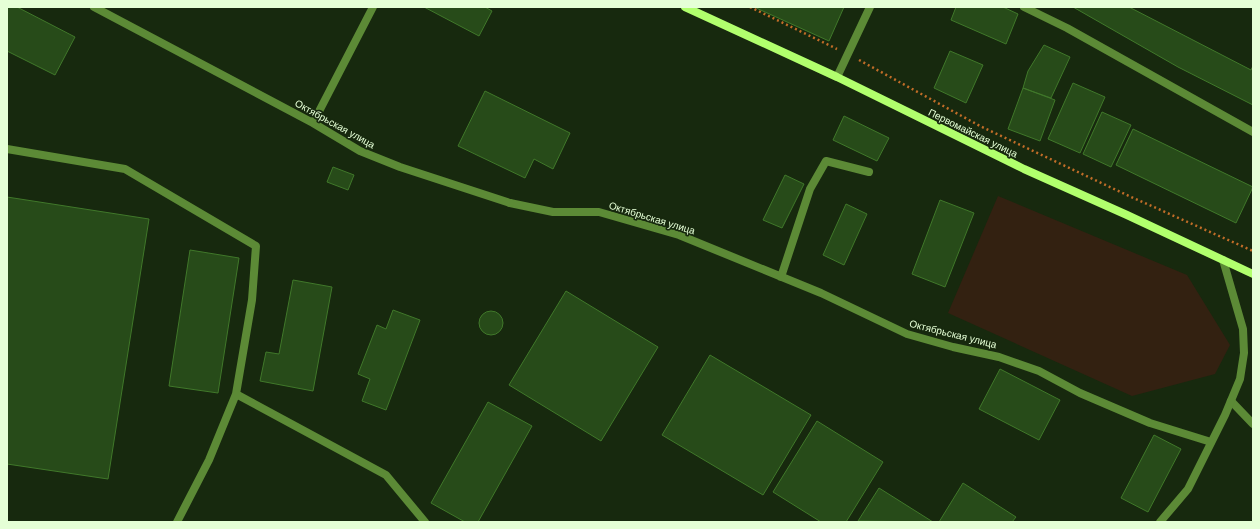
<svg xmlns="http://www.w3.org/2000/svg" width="1260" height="529" font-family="Helvetica,sans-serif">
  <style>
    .grass { fill: #332111 }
    .building { fill: #274b19; stroke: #40782a }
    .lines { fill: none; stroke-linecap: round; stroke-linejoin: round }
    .path { stroke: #c16d28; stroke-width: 2.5; stroke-dasharray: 2 3; stroke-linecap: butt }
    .service { stroke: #5c8a36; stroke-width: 8 }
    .minor { stroke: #5c8a36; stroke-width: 8 }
    .secondary { stroke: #b1ff6d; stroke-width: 8 }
    .labels { text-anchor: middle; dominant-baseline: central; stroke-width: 3.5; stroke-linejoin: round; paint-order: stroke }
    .street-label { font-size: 10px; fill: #e5ffd6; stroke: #17290e }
  </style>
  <rect width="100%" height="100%" fill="#17290e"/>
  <path class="grass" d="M998,196L1187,275L1230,345L1215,374L1132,396L948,313Z"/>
  <path class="building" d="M7,7H17L75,37L55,75L7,51Z
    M424,7H485L492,11L479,36Z
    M754,7H844L829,41Z
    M956,7H1003L1018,14L1006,44L951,20Z
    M1073,7H1129L1251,70L1253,66V105L1178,67Z
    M1044,45L1070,57L1051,98L1023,88L1028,71Z
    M950,51L983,65L966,103L934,88Z
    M1073,83L1105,97L1080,153L1048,139Z
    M1023,88L1055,100L1040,141L1008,129Z
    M485,91L570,133L553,169L534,159L525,178L458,146Z
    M1102,112L1131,125L1111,167L1083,154Z
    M844,116L889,138L877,161L833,140Z
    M1133,129L1253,187L1236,223L1116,165Z
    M333,167L354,175L348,190L327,182Z
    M785,175L804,184L782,228L763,220Z
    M7,197L149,219L108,479L7,464Z
    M940,200L974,213L945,287L912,274Z
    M846,204L867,214L844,265L823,255Z
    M190,250L239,258L218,393L169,386Z
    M293,280L332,287L313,391L260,381L266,352L279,354Z
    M566,291L658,347L601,441L509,385Z
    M393,310L420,320L386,410L362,401L370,379L358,374L377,325L386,329Z
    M479 323a12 12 0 1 1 24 0a12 12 0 1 1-24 0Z
    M710,355L811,415L763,495L662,435Z
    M1000,369L1060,400L1039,440L979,409Z
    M488,402L532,426L478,522H465L431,503Z
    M817,421L883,462L846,522H821L773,492Z
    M1154,435L1181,449L1148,512L1121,498Z
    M963,483L1016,517L1012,522H939Z
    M879,488L933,522L858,521Z"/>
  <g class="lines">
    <path class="path" d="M750,7L837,49
      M859,60L980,126L1129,196L1253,251"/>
    <path class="service" d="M1024,7L1067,28L1253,132
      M837,77L870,7
      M7,149L125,169L256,246L252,300L236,394L386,475L425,522
      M510,203L553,212H599L679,235L821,293L907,334L953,347L999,357L1039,371L1080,393L1150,423L1211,442
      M781,277L810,189L826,161L869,172
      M1231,401L1253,424
      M177,522L209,460L236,394"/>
    <path class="minor" d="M94,7L313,123L360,151L400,167L510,203
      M313,123L373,7
      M1160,522L1188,489L1225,415L1240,379L1244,353L1243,329L1223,260"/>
    <path class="secondary" d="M685,7L837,77L1024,169L1127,215L1253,274"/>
  </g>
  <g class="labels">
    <g class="street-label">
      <text transform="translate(335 124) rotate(29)">Октябрьская улица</text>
      <text transform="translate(973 133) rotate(26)">Первомайская улица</text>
      <text transform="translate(652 218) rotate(17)">Октябрьская улица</text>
      <text transform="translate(953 334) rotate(14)">Октябрьская улица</text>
    </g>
  </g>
  <rect width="1260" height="529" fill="none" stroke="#e5ffd6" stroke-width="16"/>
</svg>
